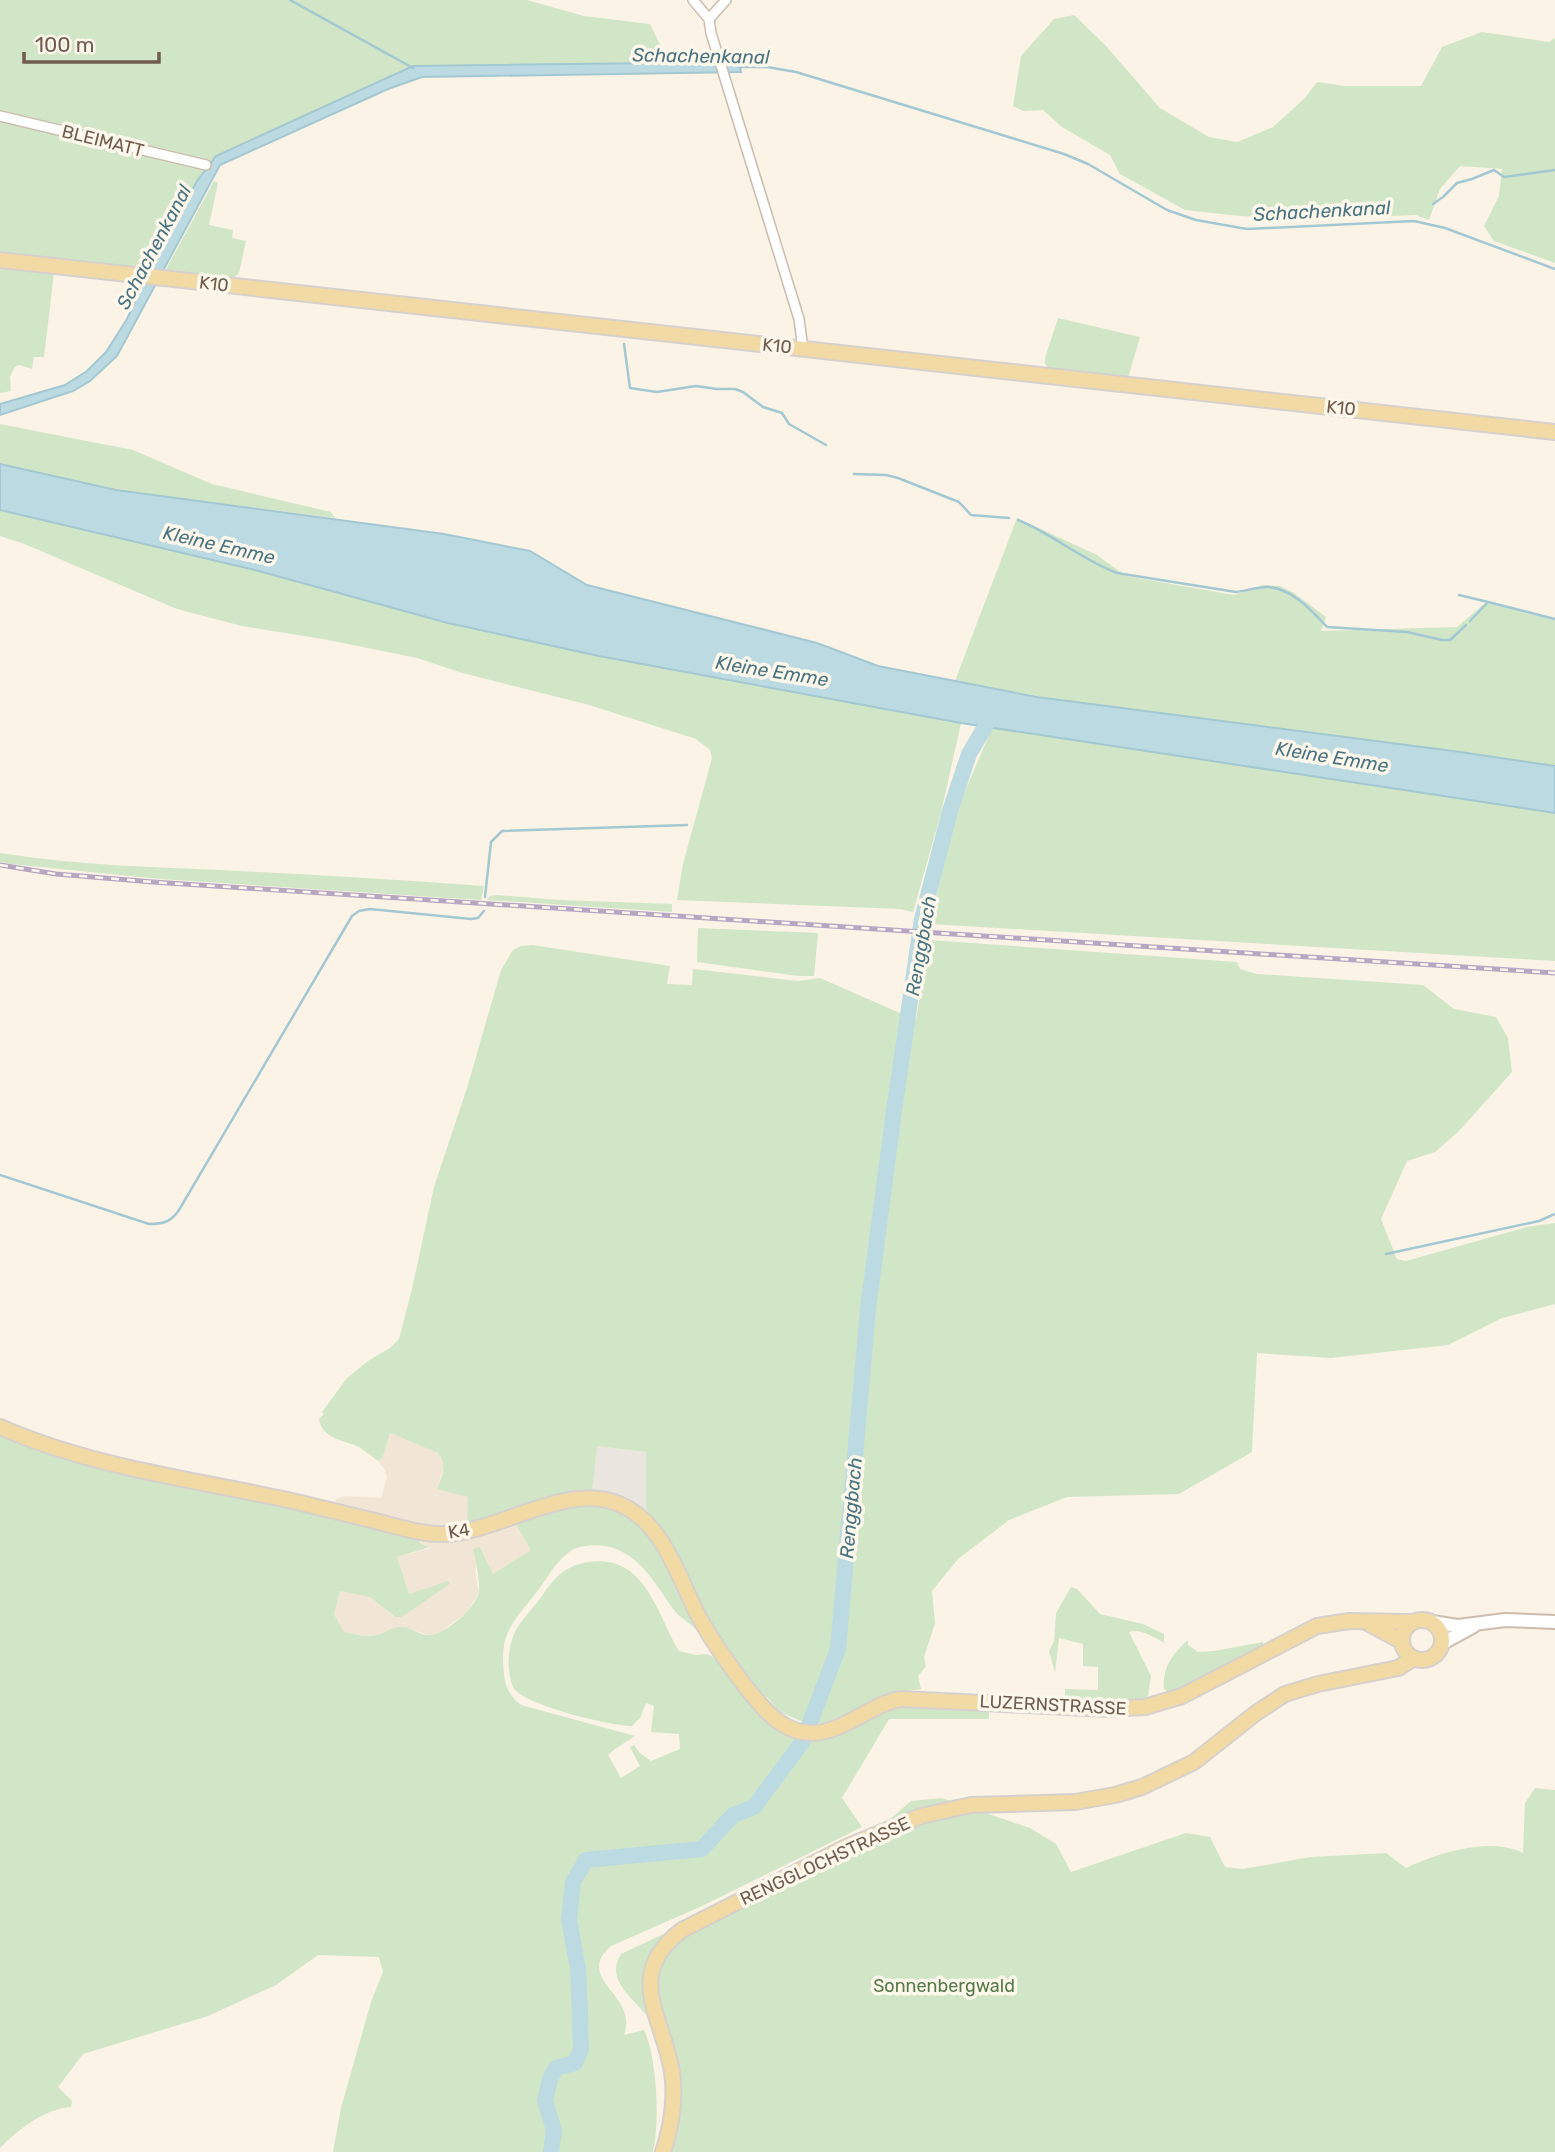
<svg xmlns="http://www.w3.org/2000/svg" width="1555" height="2152" font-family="Rubik,sans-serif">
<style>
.residential{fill:#f1e6d5}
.industrial{fill:#eae5df}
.green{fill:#d1e6c6}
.water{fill:#bcdae2;stroke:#a3c8d2;stroke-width:2}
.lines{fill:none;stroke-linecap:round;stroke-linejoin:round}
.stream{stroke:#a3c8d2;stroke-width:2.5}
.river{stroke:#bcdae2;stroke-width:16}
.minor-casing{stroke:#cbbcad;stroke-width:12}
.secondary-casing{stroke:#cdbcab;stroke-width:16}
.primary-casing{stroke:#d7d1cd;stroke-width:18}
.minor{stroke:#fff;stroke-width:9}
.secondary{stroke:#fff;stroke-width:12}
.primary{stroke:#f2daa4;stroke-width:14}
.rail-casing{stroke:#b7a5c2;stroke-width:5}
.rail{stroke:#fdf7ec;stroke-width:2.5;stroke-dasharray:8;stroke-linecap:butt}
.labels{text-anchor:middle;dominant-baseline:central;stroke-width:7;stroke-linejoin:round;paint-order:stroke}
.street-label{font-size:18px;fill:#715c4d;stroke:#fdf7ec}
.park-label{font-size:18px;fill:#557b49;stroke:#fdf7ec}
.water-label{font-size:19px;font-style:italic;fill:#497582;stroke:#fdf7ec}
</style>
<rect width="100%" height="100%" fill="#faf3e6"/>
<path class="residential" d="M 390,1433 L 438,1453 L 443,1458 L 444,1465 L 437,1489 L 469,1497 L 467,1525 L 454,1528 L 419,1527 L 334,1504 L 336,1499 L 345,1496 L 381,1498 L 387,1477 L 385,1470 L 378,1461 L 383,1457 Z
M 515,1523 L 531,1550 L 493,1575 L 480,1547 L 475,1573 L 479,1593 L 467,1612 L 441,1632 L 429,1635 L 403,1627 L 377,1635 L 365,1636 L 344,1632 L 334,1614 L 340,1590 L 370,1597 L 394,1617 L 402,1617 L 450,1584 L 409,1594 L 397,1557 L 431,1548 L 417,1542 L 416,1538 L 445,1541 Z"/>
<path class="industrial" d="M 596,1446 L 647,1452 L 646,1507 L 650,1518 L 625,1500 L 613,1495 L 592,1493 Z"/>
<path class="green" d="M 0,0 L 527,0 L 584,16 L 650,24 L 669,63 L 413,66 L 216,156 L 209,163 L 0,114 Z
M 1074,15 L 1106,46 L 1160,108 L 1209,137 L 1237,142 L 1273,127 L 1305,98 L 1317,82 L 1345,86 L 1421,86 L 1442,47 L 1482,32 L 1549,42 L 1555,38 L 1555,263 L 1494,241 L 1484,226 L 1499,196 L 1502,169 L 1460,166 L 1440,189 L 1429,220 L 1416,215 L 1318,219 L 1240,216 L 1185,210 L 1120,174 L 1110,155 L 1062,127 L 1043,110 L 1023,111 L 1013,106 L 1021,56 L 1054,19 Z
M 0,118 L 206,167 L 150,269 L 0,252 Z
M 214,181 L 218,183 L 209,225 L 233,230 L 232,238 L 246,241 L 239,273 L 234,278 L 165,271 Z
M 0,267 L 54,273 L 44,357 L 34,357 L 32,369 L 19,365 L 15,367 L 10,376 L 11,391 L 0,393 Z
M 1058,318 L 1140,337 L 1128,378 L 1050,369 L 1045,364 L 1045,358 Z
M 0,424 L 133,450 L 212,484 L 331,512 L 335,518 L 116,490 L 0,464 Z
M 0,510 L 255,570 L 448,623 L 599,656 L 961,723 L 941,813 L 913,912 L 900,909 L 677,900 L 683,864 L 712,758 L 710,750 L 696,739 L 589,705 L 459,672 L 417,658 L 323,639 L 242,626 L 177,609 L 22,543 L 0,536 Z
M 1017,518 L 1097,555 L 1126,576 L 1234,595 L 1263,585 L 1280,586 L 1294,593 L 1326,617 L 1321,631 L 1457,627 L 1484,604 L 1496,603 L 1528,614 L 1555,618 L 1555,766 C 1356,736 1152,720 955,681 Z
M 992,728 L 1555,813 L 1555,961 L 930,924 L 956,812 Z
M 0,853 C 80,866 159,867 239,871 C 321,875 403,880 484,886 L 481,900 L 160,879 L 11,864 L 0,862 Z
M 497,895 L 560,900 L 672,904 L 672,912 L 487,900 L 490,896 Z
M 698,928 L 818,933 L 814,976 L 798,976 L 697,962 Z
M 929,940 L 1237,962 L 1240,969 L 1257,974 L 1423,985 L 1454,1009 L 1496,1017 L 1508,1038 L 1512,1072 L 1458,1132 L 1435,1152 L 1407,1161 L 1381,1219 L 1397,1259 L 1406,1261 L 1527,1227 L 1555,1223 L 1555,1304 L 1502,1318 L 1448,1345 L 1331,1358 L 1257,1353 L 1252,1452 L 1179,1494 L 1067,1497 L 1009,1520 L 958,1559 L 932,1591 L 935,1623 L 924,1657 L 926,1666 L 918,1676 L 921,1689 L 894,1693 L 825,1723 L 808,1724 L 780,1712 L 767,1697 L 761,1695 L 722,1646 L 650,1518 L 646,1507 L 646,1452 L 597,1446 L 592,1493 L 467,1525 L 468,1497 L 437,1489 C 442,1476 448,1464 438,1453 L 390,1433 L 383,1457 L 378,1461 C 372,1456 365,1451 359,1447 C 344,1440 322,1439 319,1419 L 324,1414 L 322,1412 L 347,1378 L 368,1361 L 390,1348 L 399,1339 L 412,1289 L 434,1187 L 467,1088 L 501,970 L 513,950 L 521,946 L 532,945 L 670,966 L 667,984 L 692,985 L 693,969 L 798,981 L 820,978 L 916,1020 Z
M 0,1431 L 416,1538 L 421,1544 L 430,1547 L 397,1557 L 409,1594 L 448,1581 L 450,1584 L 402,1617 L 395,1617 L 370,1597 L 340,1591 L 334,1614 L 344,1632 C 355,1634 366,1638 377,1635 C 385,1633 393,1626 402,1627 C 411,1627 419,1635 428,1635 C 444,1636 476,1608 479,1592 C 480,1581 476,1561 473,1549 L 480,1547 L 493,1574 L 531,1550 L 515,1523 C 539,1515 567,1503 593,1504 C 602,1505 617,1508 625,1512 C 658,1529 688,1604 706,1638 L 703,1640 C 696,1624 683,1622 674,1610 C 657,1587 644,1560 616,1549 C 604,1544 586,1544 574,1549 C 559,1557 549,1575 539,1589 C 515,1621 499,1630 504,1673 C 505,1687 510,1696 521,1705 L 635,1736 L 615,1749 L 608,1755 L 621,1778 L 640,1766 L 630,1747 L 634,1745 L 640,1753 L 651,1761 L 680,1749 L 679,1734 L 651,1732 L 654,1706 L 646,1703 L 640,1718 L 632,1726 C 611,1726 522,1705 513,1687 C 506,1671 508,1644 516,1630 C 522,1619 532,1610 539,1600 C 546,1590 553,1579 563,1572 C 577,1561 603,1558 619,1565 C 651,1578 662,1624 679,1651 L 696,1655 L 707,1654 L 721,1661 L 756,1709 L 771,1725 L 795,1736 L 893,1706 L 913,1704 L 989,1710 L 989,1719 L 889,1719 L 842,1798 L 862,1827 L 702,1906 L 611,1946 C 573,1979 639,1995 624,2035 L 644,2030 C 657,2057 660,2122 653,2152 L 333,2152 L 341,2108 L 371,2002 L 383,1972 L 379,1957 L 318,1955 L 276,1985 L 208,2016 L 83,2054 L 58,2087 L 72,2101 L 71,2107 C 44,2109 19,2129 0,2148 Z
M 1071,1587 L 1077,1589 L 1100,1614 L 1143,1624 L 1164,1634 L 1164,1643 C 1155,1637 1139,1628 1129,1632 L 1151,1676 L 1148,1696 L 1141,1702 L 1070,1700 L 1065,1698 L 1065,1689 L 1098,1690 L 1098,1667 L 1083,1666 L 1083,1644 L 1059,1638 L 1055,1673 L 1049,1651 L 1054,1642 L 1056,1613 Z
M 1188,1640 L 1188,1645 L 1198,1652 L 1214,1651 L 1263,1642 L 1263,1645 L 1171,1694 L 1164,1689 C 1162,1668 1173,1653 1188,1640 Z
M 1535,1788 L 1555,1790 L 1555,2152 L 662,2152 C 663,2143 666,2134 666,2125 C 667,2101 663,2041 651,2022 C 638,2000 603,1982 621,1954 L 869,1837 L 911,1801 L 942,1798 L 1030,1828 L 1056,1844 L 1071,1872 L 1186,1833 L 1210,1837 L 1225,1867 L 1243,1869 L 1311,1857 L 1386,1853 L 1406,1868 C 1437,1853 1491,1836 1523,1853 L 1525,1803 Z"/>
<path class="water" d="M 739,62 L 741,72 L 422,77 L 388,89 L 220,165 L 117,356 L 90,381 L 73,391 L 0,415 L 0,404 L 65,385 L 87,371 L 106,352 L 127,319 L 150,269 L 197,181 L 216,156 L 413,66 Z
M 0,464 L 116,490 L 444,534 L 530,551 L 587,585 L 817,643 L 878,666 L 1037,697 L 1453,751 L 1555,766 L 1555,813 L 961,723 L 599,656 L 448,623 L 255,570 L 0,510 Z"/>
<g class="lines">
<path class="stream" d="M 290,0 L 413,68
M 739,67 L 767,67 L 796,72 L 1064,154 L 1088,164 L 1167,210 L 1196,220 L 1247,229 L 1414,221 L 1445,228 L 1555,269
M 1433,204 L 1443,197 L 1457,183 L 1472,179 L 1494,170 L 1504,177 L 1555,170
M 624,344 L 630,388 L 657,392 L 696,386 L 717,389 L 735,389 L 743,392 L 763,407 L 782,413 L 789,424 L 826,445
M 854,474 L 886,475 L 898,478 L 959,502 L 971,515 L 1009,518
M 1018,520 C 1053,534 1082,560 1117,573 L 1236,592 C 1246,591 1260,586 1269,587 C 1294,590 1311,610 1327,627 L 1407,632 L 1442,640 L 1450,640 L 1466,625
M 1459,595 L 1488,602
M 1470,621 L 1488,602 L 1555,619
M 485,897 L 491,842 L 502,831 L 687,825
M 0,1175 L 149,1224 C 163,1224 171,1222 179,1210 L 352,916 L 359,911 L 370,909 L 471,919 L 478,918 L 484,911
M 1386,1254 L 1539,1221 L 1555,1214"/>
<path class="river" d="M 551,2152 L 554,2130 L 545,2101 L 550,2079 L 556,2068 L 575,2063 L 581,2049 L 580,2014 L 578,1969 L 569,1919 L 573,1882 L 586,1860 L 702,1849 L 733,1815 L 754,1807 L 803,1741 L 838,1649 L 868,1309 L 894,1111 L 922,919 L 950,811 L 969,754 L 996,708"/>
<g class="minor-casing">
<path id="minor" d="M 693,0 L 709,19 L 711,33 L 799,319 L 803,349
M 709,19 L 726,0
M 0,116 L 206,165"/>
</g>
<g class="secondary-casing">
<path id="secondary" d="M 1432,1622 L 1458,1626 L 1505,1620 L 1555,1622
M 1441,1644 L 1474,1626"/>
</g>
<g class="primary-casing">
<path id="primary" d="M 0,260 L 1555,432
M 0,1427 C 96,1469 199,1480 301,1503 C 328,1510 356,1516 383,1523 C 402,1528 421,1534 440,1534 C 496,1535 564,1481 619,1504 C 662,1521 677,1574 697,1613 C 711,1640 754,1704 779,1722 C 789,1729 801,1733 813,1733 C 845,1732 870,1704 901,1699 L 1108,1709 L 1145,1707 L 1182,1696 L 1317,1626 L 1349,1621 L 1412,1622
M1402 1640a20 20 0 1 1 40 0a20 20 0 1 1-40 0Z
M 1368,1623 L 1401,1641
M 663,2152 C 672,2125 676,2100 672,2072 C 663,2016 623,1975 682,1930 L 846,1847 L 921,1816 L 971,1805 L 1075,1802 L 1115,1795 L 1142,1787 L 1194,1762 L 1256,1713 L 1285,1694 L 1318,1684 L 1398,1668 L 1414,1658"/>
</g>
<use href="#minor" class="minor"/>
<use href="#secondary" class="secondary"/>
<use href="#primary" class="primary"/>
<g class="rail-casing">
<path id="rail" d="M 0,865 L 56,874 L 153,882 L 1555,973"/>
</g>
<use href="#rail" class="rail"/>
</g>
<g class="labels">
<g class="street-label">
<text transform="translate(103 141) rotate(14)">BLEIMATT</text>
<text transform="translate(214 284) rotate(7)">K10</text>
<text transform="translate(777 346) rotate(6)">K10</text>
<text transform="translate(1341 408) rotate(6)">K10</text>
<text transform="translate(459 1531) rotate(-10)">K4</text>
<text transform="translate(1053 1705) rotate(3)">LUZERNSTRASSE</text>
<text transform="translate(825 1861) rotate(-25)">RENGGLOCHSTRASSE</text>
</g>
<g class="park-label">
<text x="944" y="1986">Sonnenbergwald</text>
</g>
<g class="water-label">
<text transform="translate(701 56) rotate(1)">Schachenkanal</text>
<text transform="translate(1322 211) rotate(-3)">Schachenkanal</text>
<text transform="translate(154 247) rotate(-62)">Schachenkanal</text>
<text transform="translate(219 545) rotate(13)">Kleine Emme</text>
<text transform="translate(772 671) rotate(9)">Kleine Emme</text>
<text transform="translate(1332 757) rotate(9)">Kleine Emme</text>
<text transform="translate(921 946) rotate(-80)">Renggbach</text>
<text transform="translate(851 1508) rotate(-85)">Renggbach</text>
</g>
</g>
<path d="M24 52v10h135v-10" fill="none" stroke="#715c4d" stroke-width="3.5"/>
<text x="35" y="52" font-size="21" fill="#715c4d" stroke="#fdf7ec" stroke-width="5" paint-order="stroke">100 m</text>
</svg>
